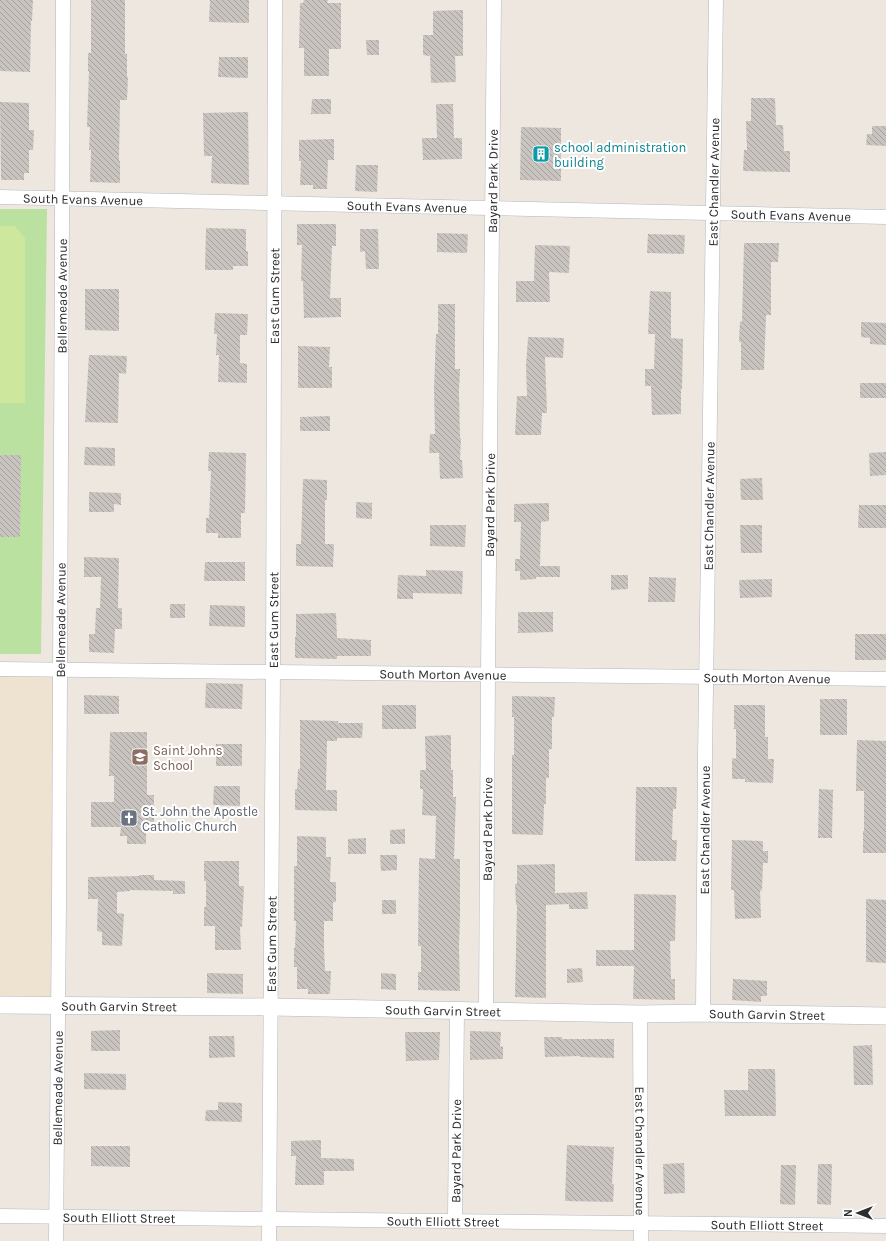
<svg xmlns="http://www.w3.org/2000/svg" width="886" height="1241" font-family="Karla,sans-serif">
<style>
.education{fill:#eee2d1}
.grass{fill:#bae19f}
.pitch{fill:#cde89c}
.building{fill:url(#building-back-hatch)}
.lines{fill:none;stroke-linecap:round;stroke-linejoin:round}
.minor-casing{stroke:#b3b7bf;stroke-width:15}
.tertiary-casing{stroke:#b3b7bf;stroke-width:18}
.minor{stroke:#fff;stroke-width:14}
.tertiary{stroke:#fff;stroke-width:17}
.labels{text-anchor:middle;dominant-baseline:central;stroke-width:4;stroke-linejoin:round;paint-order:stroke}
.culture-label{font-size:13px;fill:#0d838f;stroke:#fff;text-anchor:start}
.street-label{font-size:13px;fill:#2d2d2d;stroke:#fff}
.education-label{font-size:13px;fill:#785e54;stroke:#fff;text-anchor:start}
.worship-label{font-size:13px;fill:#5b616d;stroke:#fff;text-anchor:start}
</style>
<defs>
<pattern id="building-back-hatch" width="6" height="6" patternUnits="userSpaceOnUse"><rect width="6" height="6" fill="#c9c4bf"/><path d="M-1 5l2 2M0 0l6 6M5-1l2 2" fill="none" stroke="#a4a09c"/></pattern>
</defs>
<rect width="100%" height="100%" fill="#eee7e0"/>
<path class="education" d="M 0,671 L 55,672 L 53,1001 L 0,1001 Z"/>
<path class="grass" d="M 0,209 L 47,209 L 41,654 L 0,654 Z"/>
<path class="pitch" d="M 0,226 L 15,226 L 25,238 L 25,403 L 0,403 Z"/>
<path class="building" d="M 0,0 L 33,0 L 32,21 L 31,21 L 30,72 L 0,71 Z
M 91,0 L 125,0 L 125,54 L 127,54 L 127,77 L 128,77 L 127,100 L 120,100 L 119,161 L 120,161 L 120,183 L 90,182 L 91,150 L 89,150 L 90,127 L 87,127 L 89,71 L 88,71 L 88,53 L 91,53 Z
M 210,0 L 249,0 L 249,23 L 209,22 Z
M 304,0 L 328,0 L 327,3 L 341,3 L 341,49 L 329,49 L 329,76 L 304,76 L 304,48 L 299,48 L 300,3 L 303,3 Z
M 463,10 L 463,56 L 455,56 L 456,82 L 431,83 L 430,56 L 423,55 L 423,35 L 433,35 L 433,11 Z
M 366,40 L 379,40 L 379,55 L 367,55 Z
M 219,57 L 248,57 L 248,78 L 218,77 Z
M 751,98 L 775,98 L 776,125 L 783,125 L 784,151 L 790,151 L 790,172 L 743,171 L 744,150 L 747,150 L 746,121 L 751,121 Z
M 312,99 L 331,99 L 331,114 L 311,114 Z
M 0,102 L 29,103 L 29,130 L 34,130 L 33,150 L 29,150 L 29,173 L 24,173 L 24,180 L 1,180 Z
M 436,104 L 453,104 L 454,138 L 462,138 L 462,159 L 423,160 L 422,138 L 437,138 Z
M 248,112 L 249,185 L 211,183 L 212,156 L 204,156 L 203,113 Z
M 872,126 L 886,126 L 886,146 L 866,145 L 867,134 L 872,134 Z
M 521,127 L 561,128 L 561,181 L 520,180 Z
M 334,139 L 334,160 L 328,160 L 327,189 L 313,189 L 313,185 L 300,185 L 301,161 L 299,161 L 299,140 Z
M 356,165 L 378,165 L 377,192 L 355,191 Z
M 297,224 L 336,224 L 336,246 L 332,246 L 330,298 L 341,298 L 341,317 L 304,318 L 303,281 L 301,281 L 302,245 L 297,245 Z
M 206,228 L 246,229 L 246,251 L 248,251 L 248,266 L 233,266 L 233,270 L 205,270 Z
M 360,229 L 378,229 L 379,269 L 366,269 L 365,251 L 360,252 Z
M 437,233 L 468,234 L 467,253 L 437,252 Z
M 648,234 L 685,235 L 684,254 L 647,253 Z
M 744,243 L 779,243 L 778,262 L 771,262 L 771,315 L 766,315 L 764,370 L 741,370 L 741,342 L 739,342 L 740,321 L 742,322 Z
M 535,245 L 570,246 L 569,273 L 549,272 L 550,302 L 516,302 L 516,281 L 534,281 Z
M 85,289 L 119,289 L 119,331 L 85,330 Z
M 650,291 L 671,292 L 671,338 L 683,339 L 682,389 L 681,389 L 681,414 L 652,415 L 651,386 L 645,386 L 645,369 L 654,369 L 655,334 L 648,334 Z
M 438,304 L 455,304 L 455,369 L 460,369 L 459,391 L 460,438 L 461,438 L 460,460 L 462,460 L 463,478 L 440,479 L 439,453 L 429,453 L 430,434 L 435,434 L 434,390 L 436,334 L 438,334 Z
M 215,313 L 248,314 L 247,335 L 240,335 L 240,363 L 247,364 L 247,383 L 218,382 L 219,355 L 216,355 L 217,334 L 214,334 Z
M 861,322 L 886,323 L 886,345 L 870,344 L 870,338 L 861,337 Z
M 528,337 L 564,338 L 563,358 L 545,357 L 547,413 L 542,413 L 541,435 L 515,435 L 517,396 L 527,396 L 526,366 Z
M 298,346 L 330,347 L 329,367 L 332,367 L 332,388 L 298,388 Z
M 89,355 L 127,356 L 126,374 L 119,373 L 118,423 L 85,422 Z
M 860,383 L 886,383 L 886,398 L 860,398 Z
M 330,416 L 330,431 L 300,431 L 300,417 Z
M 85,447 L 115,448 L 115,466 L 84,465 Z
M 209,452 L 246,453 L 245,513 L 241,513 L 241,538 L 218,538 L 218,533 L 206,533 L 206,518 L 209,518 L 211,471 L 208,471 Z
M 886,452 L 886,475 L 870,476 L 869,453 Z
M 0,455 L 21,455 L 20,537 L 0,537 Z
M 762,478 L 763,500 L 741,500 L 740,479 Z
M 303,479 L 327,480 L 327,500 L 325,500 L 325,544 L 334,544 L 333,567 L 296,566 L 296,544 L 301,544 Z
M 89,492 L 121,493 L 121,505 L 114,504 L 114,512 L 89,512 Z
M 356,502 L 372,503 L 372,519 L 356,518 Z
M 549,503 L 549,521 L 541,522 L 540,566 L 560,566 L 560,577 L 536,577 L 536,579 L 520,580 L 520,571 L 515,571 L 515,559 L 520,559 L 521,522 L 514,522 L 514,504 Z
M 859,505 L 886,505 L 886,528 L 858,528 Z
M 430,525 L 466,525 L 465,547 L 430,546 Z
M 740,525 L 762,525 L 762,553 L 741,553 Z
M 84,557 L 119,558 L 118,608 L 122,608 L 122,629 L 115,629 L 114,653 L 89,652 L 89,634 L 95,634 L 96,608 L 100,608 L 101,577 L 84,577 Z
M 205,562 L 245,562 L 245,581 L 204,581 Z
M 426,570 L 463,571 L 462,594 L 413,593 L 413,599 L 397,599 L 398,575 L 426,576 Z
M 611,575 L 628,575 L 628,589 L 611,590 Z
M 649,577 L 676,578 L 675,602 L 648,602 Z
M 772,579 L 772,597 L 740,598 L 739,580 Z
M 170,604 L 185,604 L 185,618 L 170,618 Z
M 210,605 L 245,606 L 245,627 L 209,626 Z
M 518,612 L 553,612 L 553,632 L 518,633 Z
M 336,613 L 337,638 L 371,640 L 371,656 L 337,656 L 337,659 L 295,658 L 295,637 L 296,637 L 296,614 Z
M 855,634 L 886,634 L 886,660 L 855,660 Z
M 206,683 L 243,684 L 242,709 L 205,708 Z
M 84,695 L 119,696 L 119,714 L 84,714 Z
M 512,696 L 555,697 L 554,717 L 552,717 L 552,749 L 549,749 L 549,778 L 546,778 L 546,804 L 544,804 L 543,835 L 512,834 L 512,755 L 514,755 L 514,717 L 512,717 Z
M 820,699 L 847,699 L 847,735 L 820,735 Z
M 382,705 L 416,705 L 416,729 L 382,729 Z
M 734,705 L 765,705 L 765,737 L 768,737 L 768,759 L 774,759 L 773,783 L 745,782 L 745,779 L 732,779 L 732,758 L 736,759 L 736,729 L 734,729 Z
M 300,720 L 338,721 L 338,723 L 363,723 L 362,738 L 337,738 L 337,741 L 327,741 L 326,790 L 337,790 L 337,811 L 295,810 L 295,789 L 297,789 L 298,769 L 300,769 Z
M 110,732 L 147,732 L 147,795 L 154,795 L 154,822 L 146,822 L 146,844 L 127,844 L 127,836 L 120,836 L 121,827 L 91,827 L 91,802 L 114,802 L 114,776 L 109,776 Z
M 451,735 L 451,770 L 453,770 L 453,797 L 456,797 L 454,859 L 460,859 L 460,916 L 459,947 L 460,991 L 418,990 L 418,972 L 421,972 L 421,946 L 418,946 L 419,858 L 435,859 L 436,816 L 422,815 L 423,789 L 420,789 L 420,770 L 426,770 L 425,736 Z
M 857,740 L 886,741 L 886,853 L 863,853 L 863,831 L 864,831 L 864,791 L 856,791 Z
M 216,744 L 242,744 L 242,766 L 216,766 Z
M 214,786 L 240,786 L 240,806 L 213,805 Z
M 636,787 L 677,787 L 676,809 L 673,809 L 672,840 L 677,840 L 676,861 L 635,861 Z
M 819,789 L 833,790 L 832,838 L 818,838 Z
M 405,829 L 405,844 L 390,844 L 390,830 Z
M 297,836 L 326,837 L 326,857 L 331,857 L 330,882 L 336,882 L 336,902 L 333,902 L 333,921 L 324,921 L 324,948 L 325,971 L 331,971 L 330,994 L 308,994 L 308,989 L 297,989 L 297,967 L 294,967 L 294,948 L 295,948 L 296,921 L 294,921 L 294,866 L 297,866 Z
M 366,838 L 366,854 L 348,854 L 348,839 Z
M 732,840 L 763,841 L 763,851 L 768,851 L 768,863 L 763,863 L 762,891 L 760,890 L 761,918 L 735,919 L 734,890 L 731,890 Z
M 380,855 L 397,855 L 397,870 L 381,871 Z
M 204,861 L 239,861 L 239,886 L 244,886 L 242,927 L 240,927 L 241,950 L 215,950 L 215,926 L 204,926 L 204,907 L 206,907 L 206,881 L 204,881 Z
M 555,864 L 555,893 L 587,892 L 588,909 L 569,909 L 569,904 L 546,905 L 546,998 L 515,997 L 517,905 L 516,905 L 515,884 L 517,884 L 517,865 Z
M 139,875 L 154,875 L 154,880 L 185,881 L 185,894 L 173,894 L 173,891 L 130,890 L 130,891 L 117,892 L 117,913 L 124,914 L 122,946 L 102,945 L 102,932 L 97,931 L 98,899 L 88,899 L 88,877 L 139,876 Z
M 634,894 L 676,895 L 675,941 L 670,941 L 671,979 L 675,979 L 675,1000 L 633,999 L 634,966 L 596,966 L 596,950 L 634,950 Z
M 866,899 L 886,900 L 886,963 L 866,962 Z
M 382,900 L 396,900 L 396,914 L 382,914 Z
M 582,968 L 583,982 L 567,983 L 567,969 Z
M 207,973 L 243,974 L 243,994 L 207,993 Z
M 381,973 L 396,974 L 396,990 L 381,989 Z
M 733,979 L 767,981 L 767,996 L 761,996 L 761,1002 L 732,1000 Z
M 120,1030 L 120,1051 L 91,1051 L 91,1031 Z
M 470,1031 L 501,1032 L 500,1047 L 503,1046 L 503,1059 L 470,1060 Z
M 405,1032 L 440,1032 L 439,1060 L 406,1061 Z
M 209,1036 L 234,1036 L 235,1057 L 209,1058 Z
M 544,1037 L 562,1037 L 562,1039 L 614,1039 L 614,1058 L 580,1057 L 580,1056 L 545,1057 Z
M 872,1045 L 873,1085 L 854,1085 L 853,1046 Z
M 748,1069 L 775,1069 L 776,1116 L 725,1116 L 724,1090 L 748,1090 Z
M 84,1073 L 126,1074 L 126,1090 L 84,1089 Z
M 218,1102 L 242,1103 L 242,1122 L 205,1121 L 206,1110 L 218,1110 Z
M 321,1140 L 321,1158 L 354,1159 L 354,1171 L 324,1171 L 324,1185 L 295,1185 L 296,1156 L 291,1156 L 291,1141 Z
M 567,1145 L 614,1147 L 612,1184 L 614,1184 L 613,1202 L 565,1201 Z
M 91,1146 L 130,1146 L 130,1167 L 91,1166 Z
M 684,1163 L 685,1193 L 664,1194 L 663,1164 Z
M 818,1164 L 832,1164 L 831,1205 L 817,1204 Z
M 781,1165 L 796,1165 L 795,1205 L 780,1204 Z"/>
<g class="lines">
<g class="minor-casing">
<g id="minor">
<path id="s1" d="M 0,197 L 886,217"/>
<path id="s2" d="M 0,669 L 886,679"/>
<path id="s3" d="M 486,1010 L 488,674 L 494,0"/>
<path id="s4" d="M 703,1013 L 705,757 L 716,0"/>
<path id="s5" d="M 640,1014 L 641,1241"/>
<path id="s6" d="M 0,1216 L 886,1226"/>
<path id="s7" d="M 455,1221 L 457,1010"/>
<path id="s8" d="M 56,1241 L 59,904 L 63,0"/>
<path id="s9" d="M 269,1241 L 273,671 L 275,0"/>
</g>
</g>
<g class="tertiary-casing">
<g id="tertiary">
<path id="s10" d="M 0,1005 L 271,1007 L 640,1014 L 703,1013 L 886,1016"/>
</g>
</g>
<use href="#minor" class="minor"/>
<use href="#tertiary" class="tertiary"/>
</g>
<defs>
<g id="building-square" transform="scale(0.9)"><rect x="-9" y="-9" width="18" height="18" rx="4" fill="#0f9aa8" stroke="#fff"/><path d="M-4-6H4V6H1V3H-1V6H-4ZM-2.5-4.3h1.7v1.8h-1.7ZM.8-4.3h1.7v1.8H.8ZM-2.5-1h1.7V.8h-1.7ZM.8-1h1.7V.8H.8Z" fill="#fff"/></g>
<g id="school-square" transform="scale(0.9)"><rect x="-9" y="-9" width="18" height="18" rx="4" fill="#8d6e63" stroke="#fff"/><path d="M0-5L7-2L0 1L-7-2ZM-4 1L0 2.5L4 1V4Q0 6-4 4Z" fill="#fff"/></g>
<g id="church-square" transform="scale(0.9)"><rect x="-9" y="-9" width="18" height="18" rx="4" fill="#6b7280" stroke="#fff"/><path d="M-1.2-6h2.4v3.5h3.3v2.4h-3.3V6h-2.4V-.1h-3.3v-2.4h3.3Z" fill="#fff"/></g>
</defs>
<g fill-rule="evenodd">
<use href="#building-square" x="541" y="154"/>
<use href="#school-square" x="140" y="757"/>
<use href="#church-square" x="129" y="818"/>
</g>
<g class="labels">
<g class="culture-label">
<text x="554" y="147">school administration<tspan x="554" dy="15">building</tspan></text>
</g>
<g class="street-label">
<text stroke="none"><textPath href="#s3" startOffset="829">Bayard Park Drive</textPath></text>
<text stroke="none"><textPath href="#s4" startOffset="831">East Chandler Avenue</textPath></text>
<text stroke="none"><textPath href="#s1" startOffset="83">South Evans Avenue</textPath></text>
<text stroke="none"><textPath href="#s1" startOffset="407">South Evans Avenue</textPath></text>
<text stroke="none"><textPath href="#s1" startOffset="791">South Evans Avenue</textPath></text>
<text stroke="none"><textPath href="#s8" startOffset="945">Bellemeade Avenue</textPath></text>
<text stroke="none"><textPath href="#s9" startOffset="945">East Gum Street</textPath></text>
<text stroke="none"><textPath href="#s3" startOffset="505">Bayard Park Drive</textPath></text>
<text stroke="none"><textPath href="#s4" startOffset="507">East Chandler Avenue</textPath></text>
<text stroke="none"><textPath href="#s8" startOffset="621">Bellemeade Avenue</textPath></text>
<text stroke="none"><textPath href="#s9" startOffset="621">East Gum Street</textPath></text>
<text stroke="none"><textPath href="#s2" startOffset="443">South Morton Avenue</textPath></text>
<text stroke="none"><textPath href="#s2" startOffset="767">South Morton Avenue</textPath></text>
<text stroke="none"><textPath href="#s3" startOffset="181">Bayard Park Drive</textPath></text>
<text stroke="none"><textPath href="#s4" startOffset="183">East Chandler Avenue</textPath></text>
<text stroke="none"><textPath href="#s9" startOffset="297">East Gum Street</textPath></text>
<text stroke="none"><textPath href="#s10" startOffset="119">South Garvin Street</textPath></text>
<text stroke="none"><textPath href="#s10" startOffset="443">South Garvin Street</textPath></text>
<text stroke="none"><textPath href="#s10" startOffset="767">South Garvin Street</textPath></text>
<text stroke="none"><textPath href="#s8" startOffset="153">Bellemeade Avenue</textPath></text>
<text stroke="none"><textPath href="#s7" startOffset="70">Bayard Park Drive</textPath></text>
<text stroke="none"><textPath href="#s5" startOffset="137">East Chandler Avenue</textPath></text>
<text stroke="none"><textPath href="#s6" startOffset="119">South Elliott Street</textPath></text>
<text stroke="none"><textPath href="#s6" startOffset="443">South Elliott Street</textPath></text>
<text stroke="none"><textPath href="#s6" startOffset="767">South Elliott Street</textPath></text>
</g>
<g class="education-label">
<text x="153" y="750">Saint Johns<tspan x="153" dy="15">School</tspan></text>
</g>
<g class="worship-label">
<text x="142" y="811">St. John the Apostle<tspan x="142" dy="15">Catholic Church</tspan></text>
</g>
</g>
<g transform="translate(858 1213) rotate(270)" stroke="#ffffff" stroke-width="3" paint-order="stroke">
<path d="M0-3L7 15L0 10L-7 15Z" fill="#2d2d2d"/>
<text y="-6" font-size="11" font-weight="bold" text-anchor="middle" fill="#2d2d2d">N</text>
</g>
</svg>
